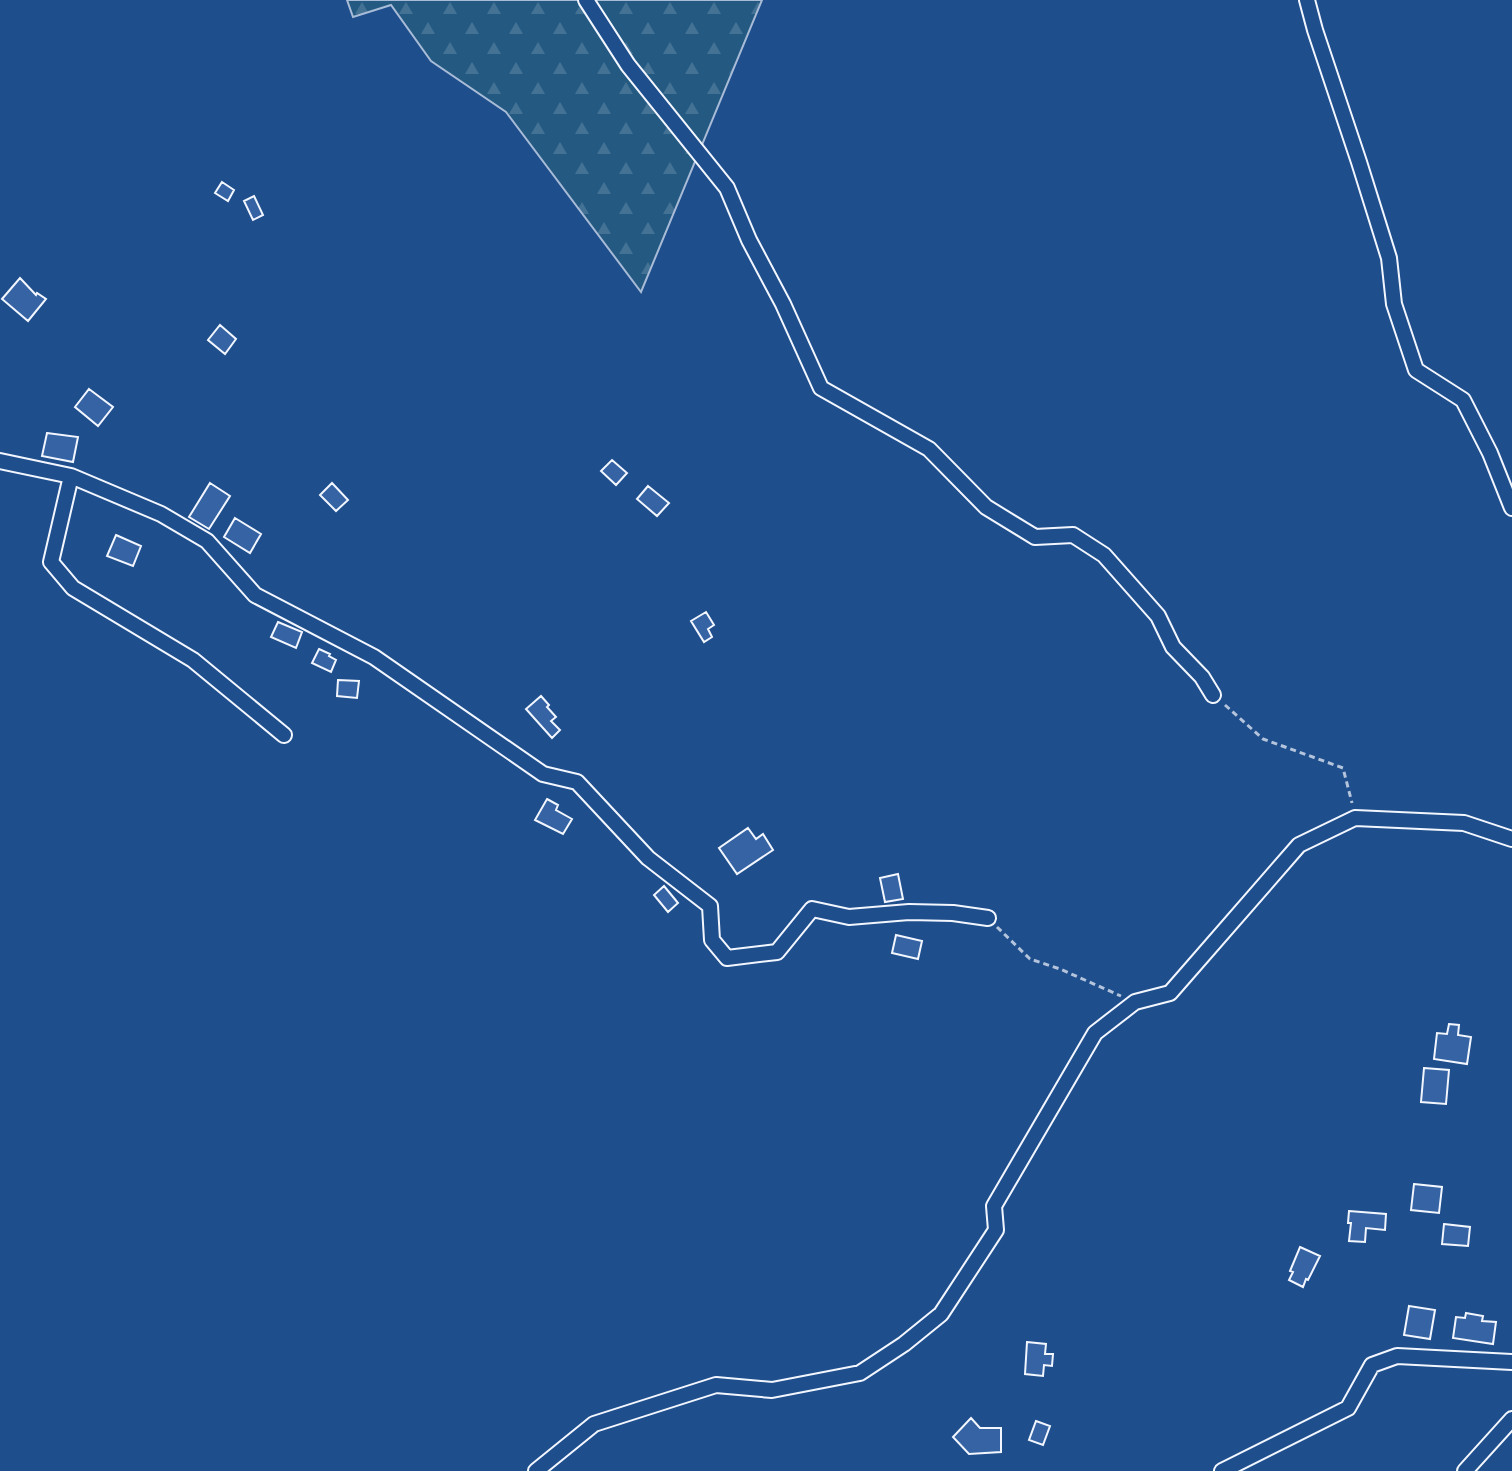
<svg xmlns="http://www.w3.org/2000/svg" width="1512" height="1471" font-family="Jost,sans-serif">
<style>
.forest{fill:url(#forest-firs);stroke:#a8bbd7;stroke-width:2}
.building{fill:#3563a3;stroke:#f2f6ff;stroke-width:2}
.lines{fill:none;stroke-linecap:round;stroke-linejoin:round}
.street-casing{stroke:#f2f6ff;stroke-width:18}
.path{stroke:#b3c4dc;stroke-width:3;stroke-dasharray:6 4;stroke-linecap:butt}
.street{stroke:#1f4e8c;stroke-width:14}
</style>
<defs>
<pattern id="forest-firs" width="22" height="20" patternUnits="userSpaceOnUse" patternTransform="scale(2)"><rect width="22" height="20" fill="#245a82"/><path d="M5 1l3.5 6h-7zM16 11l3.5 6h-7z" fill="#447295"/></pattern>
</defs>
<rect width="100%" height="100%" fill="#1f4e8c"/>
<path class="forest" d="M 347,0 L 762,0 L 641,292 L 506,112 L 431,61 L 391,5 L 353,17 Z"/>
<path class="building" d="M 222,182 L 234,190 L 228,201 L 215,193 Z
M 254,196 L 263,215 L 253,220 L 244,201 Z
M 20,278 L 36,295 L 37,293 L 46,299 L 28,321 L 2,299 Z
M 220,325 L 236,339 L 225,354 L 208,340 Z
M 89,389 L 113,407 L 98,426 L 75,407 Z
M 47,433 L 78,437 L 73,462 L 42,456 Z
M 612,460 L 627,473 L 616,485 L 601,471 Z
M 210,483 L 230,496 L 209,529 L 189,517 Z
M 332,483 L 348,500 L 336,511 L 320,495 Z
M 648,486 L 669,503 L 657,516 L 637,499 Z
M 235,518 L 261,534 L 250,553 L 224,537 Z
M 116,535 L 141,546 L 133,566 L 107,556 Z
M 706,612 L 714,625 L 708,629 L 712,637 L 704,642 L 691,621 Z
M 278,622 L 302,632 L 296,648 L 271,637 Z
M 319,649 L 330,654 L 329,656 L 336,660 L 331,672 L 312,663 Z
M 338,680 L 359,681 L 357,698 L 337,696 Z
M 541,696 L 549,705 L 547,707 L 556,717 L 551,721 L 560,730 L 552,738 L 526,709 Z
M 547,799 L 558,805 L 556,810 L 572,819 L 563,834 L 535,820 Z
M 748,828 L 756,839 L 763,834 L 773,850 L 737,874 L 719,848 Z
M 898,874 L 903,899 L 885,902 L 880,878 Z
M 664,886 L 678,903 L 668,912 L 654,895 Z
M 896,935 L 922,941 L 918,959 L 892,953 Z
M 1449,1024 L 1459,1025 L 1458,1035 L 1471,1037 L 1467,1064 L 1434,1059 L 1437,1033 L 1447,1034 Z
M 1424,1068 L 1449,1070 L 1446,1104 L 1421,1102 Z
M 1414,1184 L 1442,1187 L 1439,1213 L 1411,1210 Z
M 1349,1211 L 1386,1214 L 1385,1230 L 1366,1228 L 1365,1242 L 1349,1241 L 1351,1223 L 1348,1223 Z
M 1444,1224 L 1470,1227 L 1468,1246 L 1442,1244 Z
M 1300,1247 L 1320,1256 L 1308,1280 L 1306,1279 L 1303,1287 L 1289,1280 L 1293,1272 L 1290,1271 Z
M 1409,1306 L 1435,1310 L 1430,1339 L 1404,1335 Z
M 1466,1313 L 1483,1316 L 1482,1321 L 1496,1322 L 1493,1344 L 1453,1338 L 1456,1317 L 1465,1318 Z
M 1027,1342 L 1046,1344 L 1045,1354 L 1053,1354 L 1052,1366 L 1044,1365 L 1043,1376 L 1025,1374 Z
M 971,1418 L 980,1428 L 1001,1428 L 1001,1452 L 969,1454 L 953,1437 Z
M 1036,1421 L 1050,1426 L 1043,1445 L 1029,1440 Z"/>
<g class="lines">
<g class="street-casing">
<path id="street" d="M 586,0 L 628,65 L 727,188 L 749,240 L 783,304 L 821,388 L 929,449 L 986,507 L 1035,537 L 1073,535 L 1104,555 L 1158,616 L 1173,647 L 1202,677 L 1213,695
M 1307,0 L 1315,30 L 1359,162 L 1389,258 L 1394,304 L 1416,370 L 1463,400 L 1490,453 L 1512,508
M 0,461 L 71,476 L 161,514 L 207,541 L 255,595 L 374,657 L 543,774 L 577,782 L 648,858 L 710,906 L 712,940 L 727,958 L 777,952 L 812,909 L 849,917 L 909,912 L 953,913 L 988,918
M 71,476 L 51,562 L 73,588 L 193,660 L 284,735
M 536,1471 L 594,1424 L 716,1385 L 772,1390 L 860,1373 L 904,1344 L 941,1314 L 996,1230 L 994,1206 L 1095,1033 L 1135,1002 L 1170,993 L 1299,845 L 1355,818 L 1464,823 L 1512,839
M 1222,1471 L 1348,1408 L 1372,1365 L 1397,1356 L 1512,1362
M 1465,1471 L 1512,1419"/>
</g>
<path class="path" d="M 1225,705 L 1263,739 L 1343,768 L 1352,803
M 997,927 L 1030,959 L 1060,969 L 1121,996"/>
<use href="#street" class="street"/>
</g>
</svg>
